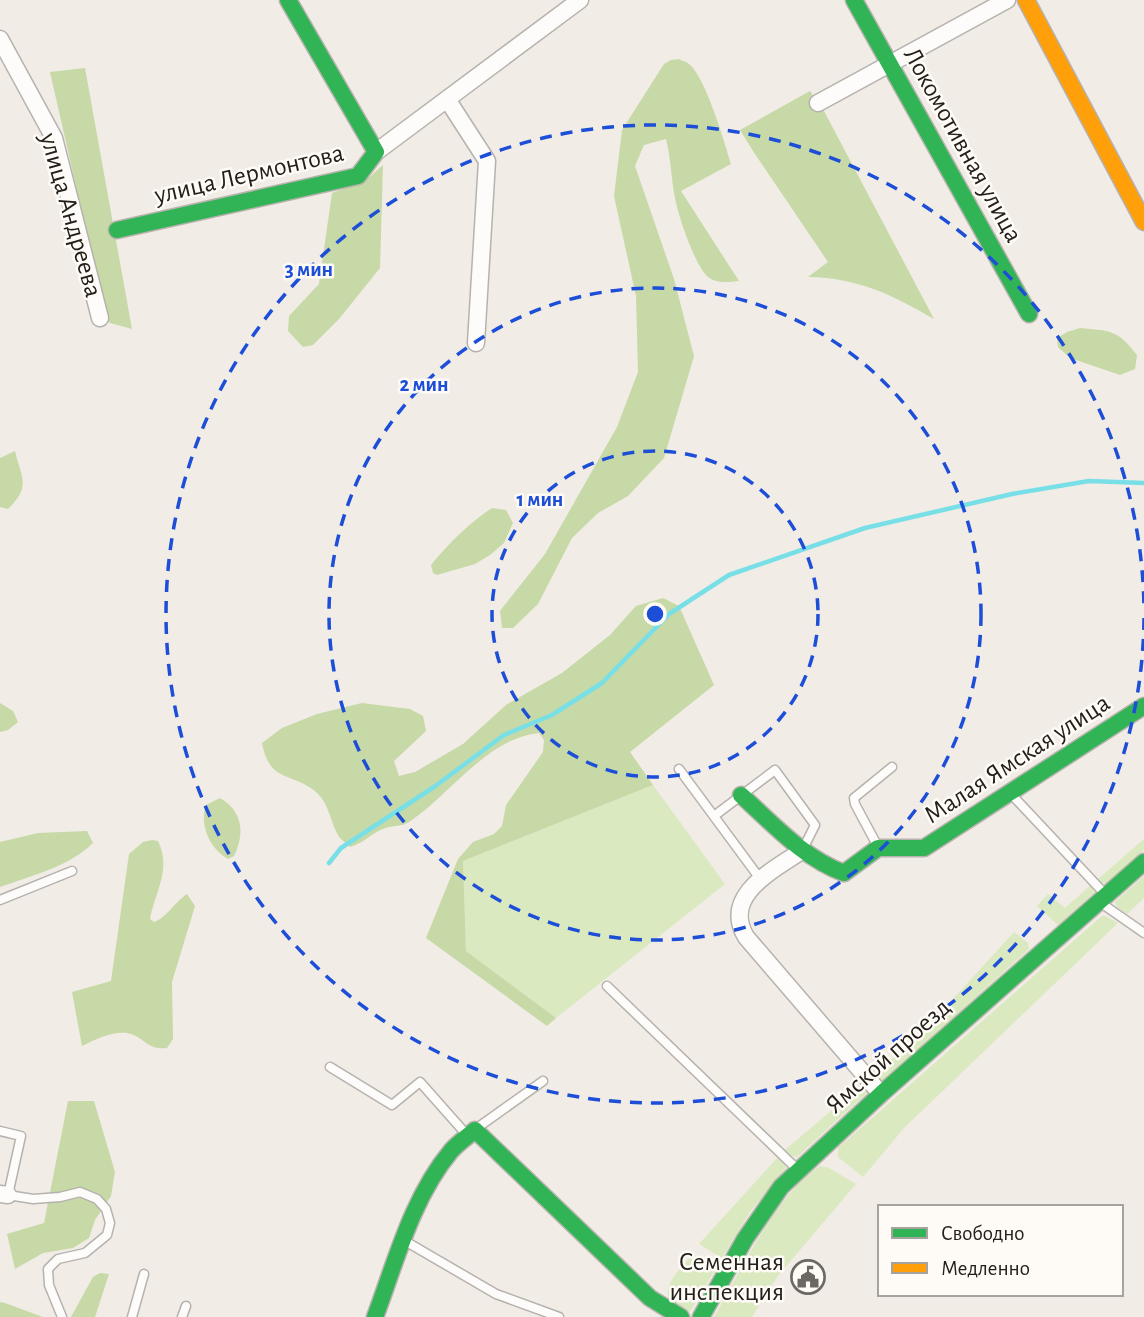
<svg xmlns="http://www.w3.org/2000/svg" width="1144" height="1317" font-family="'Alegreya Sans',sans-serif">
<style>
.green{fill:#dae9c0}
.forest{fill:#c6d9a6}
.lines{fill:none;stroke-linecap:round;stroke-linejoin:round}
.stream{stroke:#79dfe7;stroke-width:4.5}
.lane-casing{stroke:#b6b2ad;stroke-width:11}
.street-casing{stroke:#b6b2ad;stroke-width:19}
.fast-casing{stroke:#b6b2ad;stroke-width:19}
.slow-casing{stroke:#b6b2ad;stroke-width:19}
.lane{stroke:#fdfcfb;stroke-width:8}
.street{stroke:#fdfcfb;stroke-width:16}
.fast{stroke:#30b455;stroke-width:16}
.slow{stroke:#ff9f0a;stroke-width:16}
.ring{fill:none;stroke:#1d4ed8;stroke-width:3.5;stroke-dasharray:12 9}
.labels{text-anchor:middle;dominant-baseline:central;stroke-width:5;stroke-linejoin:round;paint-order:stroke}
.street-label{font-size:26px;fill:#23201c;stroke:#fefbf6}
.poi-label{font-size:26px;fill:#23201c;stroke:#fefbf6;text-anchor:end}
.centre{fill:#1d4ed8;stroke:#fefbf6;stroke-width:3.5}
.ring-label{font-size:21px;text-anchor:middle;font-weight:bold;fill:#1d4ed8;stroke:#fefbf6;stroke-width:5;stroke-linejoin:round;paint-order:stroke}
</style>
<rect width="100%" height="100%" fill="#f1ece6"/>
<path class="green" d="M 653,785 L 725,884 L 556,1018 L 466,951 L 463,861 Z
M 1144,839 L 1144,850 L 1106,883 L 1100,883 L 1097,880 Z
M 1144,876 L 1144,898 L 1127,914 L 1117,907 L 1115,902 Z
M 1091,885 L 1094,893 L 1058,925 L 1037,906 L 1048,894 L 1065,908 Z
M 1103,915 L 1118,923 L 904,1128 L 863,1177 L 838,1157 L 838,1148 Z
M 1014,932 L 1028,943 L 1029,949 L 882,1082 L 872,1076 L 921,1034 Z
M 864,1083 L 869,1091 L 797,1157 L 792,1156 L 785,1150 Z
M 778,1157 L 786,1165 L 786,1168 L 750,1212 L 722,1258 L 699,1244 Z
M 820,1166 L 829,1168 L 856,1184 L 777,1277 L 752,1317 L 714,1317 C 741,1271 775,1195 820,1166 Z
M 690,1258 L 706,1268 L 711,1261 L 718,1265 L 691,1310 L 688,1312 L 669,1301 C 663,1284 680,1269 690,1258 Z"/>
<path class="forest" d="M 679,59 C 682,61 686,61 689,64 C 705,76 725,143 731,164 L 681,191 L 739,281 C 729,282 717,284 708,277 C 695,266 678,215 675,198 C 671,178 671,159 666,139 L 644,145 L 635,166 L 674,279 L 694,356 L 664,458 L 628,496 L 598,513 L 572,538 L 538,604 L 513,628 L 502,628 L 500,611 L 545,554 L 617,427 L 638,372 L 636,296 L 614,196 L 622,130 L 664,64 L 671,60 Z
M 85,68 L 132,329 L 110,323 L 106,318 L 50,72 Z
M 810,91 L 825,113 L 934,319 C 891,294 858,278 808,277 L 828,262 L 753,151 L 740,130 Z
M 383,165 L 380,268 L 339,319 L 313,345 L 303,347 L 288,331 L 289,316 L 319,284 L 332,193 L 366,180 Z
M 1080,328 C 1110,331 1117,329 1137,355 L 1135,369 L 1120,375 L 1070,358 L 1058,347 L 1057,338 L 1067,332 Z
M 15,451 C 22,480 31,486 8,509 L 0,507 L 0,458 Z
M 492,508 L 506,510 L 513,523 L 504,543 L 490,555 L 475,564 L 437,575 L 433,573 L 431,565 C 450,542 468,524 492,508 Z
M 663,598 L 679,606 L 714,685 L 630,752 L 653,785 L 463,861 L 466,951 L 556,1018 L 547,1026 L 426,938 L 458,859 L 473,842 L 494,834 L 502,826 L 506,805 L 543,752 L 544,740 L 539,733 C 487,738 450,795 409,822 C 402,827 391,825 383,829 C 370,834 366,842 350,847 C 346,843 340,839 338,835 C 330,821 329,803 316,792 C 291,771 270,784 262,743 L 282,728 L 317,714 L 362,703 L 410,709 L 423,716 L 426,731 L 394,761 L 399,776 L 415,772 L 463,744 L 506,705 L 562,673 L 610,635 L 636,606 Z
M 0,703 L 13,711 L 18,722 L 8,730 L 0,732 Z
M 220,798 C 243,811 245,834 234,856 L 228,859 C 210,849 199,825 206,805 Z
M 87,831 L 93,843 C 70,866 31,876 0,887 L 0,842 L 38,833 Z
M 152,840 L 158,841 C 172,870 155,891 150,919 L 154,922 C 165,919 175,902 187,894 L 195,906 L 172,982 L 173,1039 L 167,1048 C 148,1050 147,1040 131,1034 C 117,1029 95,1039 82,1046 L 72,992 L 111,981 L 129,854 L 143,842 Z
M 68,1101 L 94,1101 L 115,1172 L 111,1196 L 95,1220 L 89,1238 L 73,1248 L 43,1253 L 15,1269 L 7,1234 L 44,1223 Z
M 100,1273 L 109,1274 L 95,1317 L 71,1317 L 93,1277 Z
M 0,1302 L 5,1303 L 43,1317 L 0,1317 Z"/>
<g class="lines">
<path class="stream" d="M 329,863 L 341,848 L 434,787 L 504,735 L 552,715 L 602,683 L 669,614 L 729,575 L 865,528 L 1012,494 L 1089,481 L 1144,483"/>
<g class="lane-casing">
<path id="lane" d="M 679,769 L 761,880
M 1012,795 L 1104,893
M 714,816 L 775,770 L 815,825 L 804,847
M 877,845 L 855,804 L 854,798 L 892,767
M 0,900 L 72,871
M 1101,903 L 1144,933
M 607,986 L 796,1168
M 330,1067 L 392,1105 L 420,1082 L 466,1134
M 477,1128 L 543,1081
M 0,1131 L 21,1136 L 8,1195 L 33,1199 L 60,1197 L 80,1192 L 97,1199 L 106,1209 L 110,1223 L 107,1235 L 85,1253 L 58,1259 L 48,1269 L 49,1285 L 62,1317
M 405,1241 L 496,1294 L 559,1317
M 132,1317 L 144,1274
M 182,1317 L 186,1306"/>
</g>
<g class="street-casing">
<path id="street" d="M 0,39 L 54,138 L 100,318
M 447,99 L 487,161 L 476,343
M 818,103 L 1007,0
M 376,152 L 580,0
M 803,850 C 774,870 721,895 746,937 L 881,1094
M 0,1194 L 8,1195"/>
</g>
<g class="fast-casing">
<path id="fast" d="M 854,0 L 1029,314
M 117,230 L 358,176 L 376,152 L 288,0
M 741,795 C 772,823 803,858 844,873 L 878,848 L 924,848 L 1144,706
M 375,1317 C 396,1261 412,1198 451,1151 C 458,1143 467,1137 475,1130 L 650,1298 L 681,1317
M 701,1317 L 745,1239 L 781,1187 L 881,1094 L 1144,862"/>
</g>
<g class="slow-casing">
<path id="slow" d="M 1026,0 L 1144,222"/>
</g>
<use href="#lane" class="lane"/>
<use href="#street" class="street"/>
<use href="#fast" class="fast"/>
<use href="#slow" class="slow"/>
</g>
<g class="ring">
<circle cx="655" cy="614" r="163"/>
<circle cx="655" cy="614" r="326"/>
<path d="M1144 618A489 489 0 1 1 1144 610"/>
</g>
<defs>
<g id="civic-ring" transform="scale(1.75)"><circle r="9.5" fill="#fefbf6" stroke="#6b6763" stroke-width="1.5"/><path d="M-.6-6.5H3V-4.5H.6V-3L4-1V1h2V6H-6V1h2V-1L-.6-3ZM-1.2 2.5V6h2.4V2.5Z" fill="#6b6763"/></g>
</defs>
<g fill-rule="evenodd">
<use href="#civic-ring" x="808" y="1277"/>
</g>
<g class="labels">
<g class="street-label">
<text transform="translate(963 145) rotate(61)">Локомотивная улица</text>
<text transform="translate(249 174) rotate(-13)">улица Лермонтова</text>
<text transform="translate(71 215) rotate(74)">улица Андреева</text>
<text transform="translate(1017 759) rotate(-33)">Малая Ямская улица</text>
<text transform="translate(888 1056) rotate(-42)">Ямской проезд</text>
</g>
<g class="poi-label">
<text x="784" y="1262">Семенная<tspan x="784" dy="30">инспекция</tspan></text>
</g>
</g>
<circle cx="655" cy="614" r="10" class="centre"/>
<g class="ring-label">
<text x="309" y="276">3 мин</text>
<text x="424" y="391">2 мин</text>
<text x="540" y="506">1 мин</text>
</g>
<rect x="878" y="1205" width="245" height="91" fill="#fefbf6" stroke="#a6a39f" stroke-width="2"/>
<rect x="892" y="1228" width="35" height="10" fill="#30b455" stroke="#a6a39f" stroke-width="2"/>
<text x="941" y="1240" font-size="21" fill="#23201c">Свободно</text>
<rect x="892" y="1263" width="35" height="10" fill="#ff9f0a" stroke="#a6a39f" stroke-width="2"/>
<text x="941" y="1275" font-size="21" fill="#23201c">Медленно</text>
</svg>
